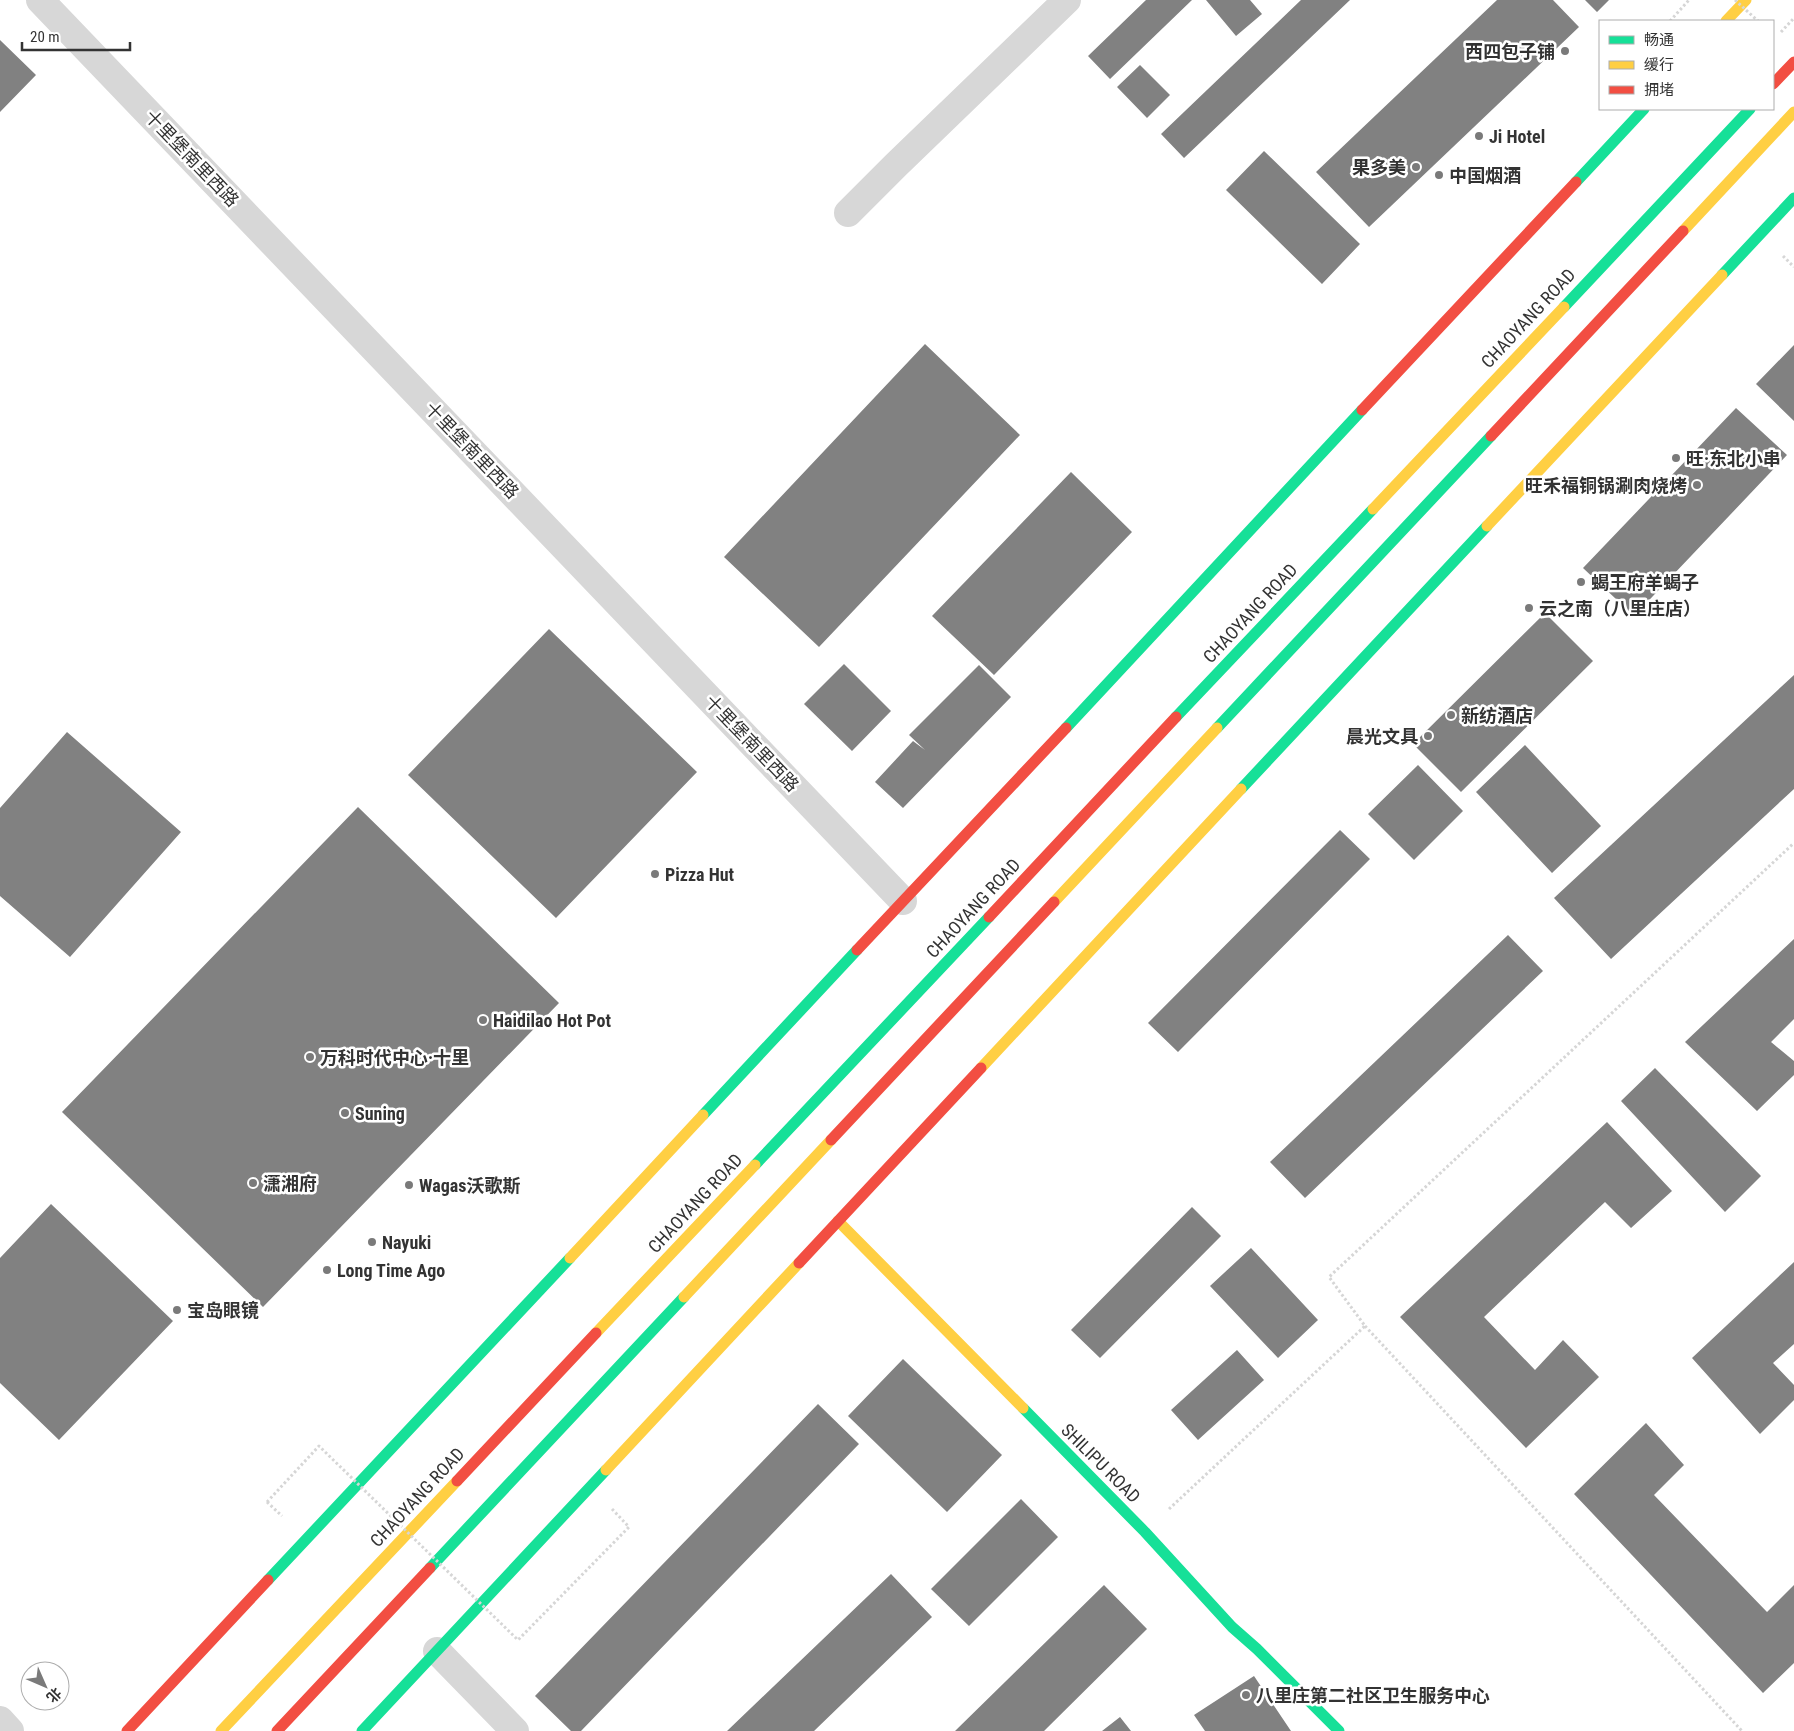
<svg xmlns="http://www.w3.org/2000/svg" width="1794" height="1731" font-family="'Roboto Condensed','Noto Sans SC',sans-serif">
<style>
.building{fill:#818181}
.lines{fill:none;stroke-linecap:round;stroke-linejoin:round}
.path{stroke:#d6d6d6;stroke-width:3;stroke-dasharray:2.5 2.5;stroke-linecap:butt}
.street{stroke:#d7d7d7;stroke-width:28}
.fast{stroke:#16e098;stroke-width:11}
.slow{stroke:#ffcf43;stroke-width:11}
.jam{stroke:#f24e42;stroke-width:11}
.path-bridge{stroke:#d6d6d6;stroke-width:3;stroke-dasharray:2.5 2.5;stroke-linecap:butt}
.poi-dot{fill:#7a7a7a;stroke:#fff;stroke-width:2}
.labels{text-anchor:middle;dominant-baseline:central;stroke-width:5;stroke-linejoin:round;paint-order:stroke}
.poi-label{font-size:18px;font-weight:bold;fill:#333;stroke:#fff;text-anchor:start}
.street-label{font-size:18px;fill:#333;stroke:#fff}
</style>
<rect width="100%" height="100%" fill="#fff"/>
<path class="building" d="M 1146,0 L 1192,0 L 1110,79 L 1088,56 Z
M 1206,0 L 1250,0 L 1262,14 L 1236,36 Z
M 1301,0 L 1350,0 L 1184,158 L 1161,134 Z
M 1497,0 L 1553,0 L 1579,27 L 1369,227 L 1316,172 Z
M 1585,0 L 1609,0 L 1597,12 Z
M 0,40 L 36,75 L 0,112 Z
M 1140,65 L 1170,95 L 1147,118 L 1117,87 Z
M 1264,151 L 1360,244 L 1322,284 L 1226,190 Z
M 925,344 L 1020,435 L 819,647 L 724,557 Z
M 1794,345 L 1794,421 L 1756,384 Z
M 1736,408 L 1787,455 L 1634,616 L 1583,568 Z
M 1071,472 L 1132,532 L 994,675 L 932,616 Z
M 1545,613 L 1593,661 L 1461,792 L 1413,744 Z
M 549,629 L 697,772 L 556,918 L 408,775 Z
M 844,664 L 891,711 L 852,751 L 804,704 Z
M 979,665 L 1011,697 L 903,808 L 875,782 L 913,741 L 925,750 L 909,735 Z
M 1794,675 L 1794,789 L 1611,959 L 1554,898 Z
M 67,732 L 181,832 L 70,957 L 0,896 L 0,808 Z
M 1525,745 L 1601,826 L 1552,873 L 1476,792 Z
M 1418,765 L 1463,811 L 1414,860 L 1368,814 Z
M 358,807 L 559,1003 L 263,1307 L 62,1112 Z
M 1340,830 L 1370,859 L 1178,1052 L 1148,1023 Z
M 1508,935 L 1543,971 L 1305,1198 L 1270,1162 Z
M 1794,939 L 1794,1019 L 1771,1042 L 1794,1061 L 1794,1075 L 1757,1111 L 1685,1042 Z
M 1655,1068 L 1761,1176 L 1725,1212 L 1621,1101 Z
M 1607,1122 L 1672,1191 L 1631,1228 L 1605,1202 L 1484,1317 L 1535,1370 L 1563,1340 L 1599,1377 L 1526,1448 L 1400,1317 Z
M 51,1204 L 173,1321 L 59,1440 L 0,1383 L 0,1258 Z
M 1192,1207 L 1221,1236 L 1100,1358 L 1071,1330 Z
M 1251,1248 L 1318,1320 L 1278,1358 L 1210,1286 Z
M 1794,1262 L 1794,1344 L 1773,1363 L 1794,1385 L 1794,1400 L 1760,1434 L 1692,1358 Z
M 1237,1350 L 1264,1380 L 1198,1440 L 1171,1410 Z
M 903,1359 L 1002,1455 L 947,1512 L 848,1416 Z
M 818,1404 L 859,1444 L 581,1731 L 571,1731 L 535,1696 Z
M 1646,1423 L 1684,1465 L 1654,1495 L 1767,1612 L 1794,1585 L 1794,1663 L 1763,1693 L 1574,1494 Z
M 1021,1499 L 1058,1537 L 969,1626 L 931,1589 Z
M 891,1574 L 932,1617 L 814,1731 L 727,1731 Z
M 1104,1585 L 1147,1629 L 1044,1731 L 955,1731 Z
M 1254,1676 L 1291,1731 L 1205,1731 L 1194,1715 Z
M 1120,1717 L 1131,1731 L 1102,1731 Z"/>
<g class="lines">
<path class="path" d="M 1670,21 L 1689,0
M 1781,32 L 1794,18
M 1783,256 L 1794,267
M 1365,1326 L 1742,1731
M 267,1502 L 282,1516
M 612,1509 L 629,1527
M 1169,1509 L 1365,1326 L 1329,1277 L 1794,843"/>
<path class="street" d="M 40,0 L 903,901
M 848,213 L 896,165 L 1067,0
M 437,1651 L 515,1731
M 0,1720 L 10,1731"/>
<path class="fast" d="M 1576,182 L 1644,109
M 1722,275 L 1794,198
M 1564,307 L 1750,109
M 1176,717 L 1373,509
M 1066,728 L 1362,410
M 1217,728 L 1491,436
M 1241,789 L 1487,526
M 703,1115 L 857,950
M 755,1165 L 989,917
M 1023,1408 L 1145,1532 L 1232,1627 L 1257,1649 L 1339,1731
M 430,1568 L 684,1297
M 268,1580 L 570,1258
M 362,1731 L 606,1470"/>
<path class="slow" d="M 1726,21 L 1746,0
M 1683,231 L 1794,112
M 1373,509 L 1564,307
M 1487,526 L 1722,275
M 1054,902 L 1217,728
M 981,1068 L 1241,789
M 838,1221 L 1023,1408
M 570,1258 L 703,1115
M 684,1297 L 831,1140
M 596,1333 L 755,1165
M 606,1470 L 799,1263
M 221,1731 L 457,1481"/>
<path class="jam" d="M 1773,84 L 1794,62
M 1362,410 L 1576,182
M 1491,436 L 1683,231
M 989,917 L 1176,717
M 857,950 L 1066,728
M 831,1140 L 1054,902
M 799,1263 L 981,1068
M 457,1481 L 596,1333
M 127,1731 L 268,1580
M 277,1731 L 430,1568"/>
<path class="path-bridge" d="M 1735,0 L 1758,21
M 267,1502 L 319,1446 L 518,1640 L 629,1527"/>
</g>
<g class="poi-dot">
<circle cx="1565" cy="51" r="5"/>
<circle cx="1479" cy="136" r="5"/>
<circle cx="1416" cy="167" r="5"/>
<circle cx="1439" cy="175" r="5"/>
<circle cx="1676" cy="458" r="5"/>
<circle cx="1697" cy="485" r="5"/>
<circle cx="1581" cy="582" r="5"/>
<circle cx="1529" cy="608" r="5"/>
<circle cx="1451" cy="715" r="5"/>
<circle cx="1428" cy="736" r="5"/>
<circle cx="655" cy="874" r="5"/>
<circle cx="483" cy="1020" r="5"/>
<circle cx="310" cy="1057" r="5"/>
<circle cx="345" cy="1113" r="5"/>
<circle cx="253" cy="1183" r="5"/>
<circle cx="409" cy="1185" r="5"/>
<circle cx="372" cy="1242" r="5"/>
<circle cx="327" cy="1270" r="5"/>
<circle cx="177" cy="1310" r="5"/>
<circle cx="1246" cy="1695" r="5"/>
</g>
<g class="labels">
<g class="poi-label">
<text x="1555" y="51" text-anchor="end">西四包子铺</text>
<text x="1489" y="136">Ji Hotel</text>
<text x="1406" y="167" text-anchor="end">果多美</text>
<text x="1449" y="175">中国烟酒</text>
<text x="1686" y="458">旺·东北小串</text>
<text x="1687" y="485" text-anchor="end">旺禾福铜锅涮肉烧烤</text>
<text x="1591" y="582">蝎王府羊蝎子</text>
<text x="1539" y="608">云之南（八里庄店）</text>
<text x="1461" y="715">新纺酒店</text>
<text x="1418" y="736" text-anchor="end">晨光文具</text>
<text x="665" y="874">Pizza Hut</text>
<text x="493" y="1020">Haidilao Hot Pot</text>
<text x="320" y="1057">万科时代中心·十里</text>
<text x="355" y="1113">Suning</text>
<text x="263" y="1183">潇湘府</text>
<text x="419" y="1185">Wagas沃歌斯</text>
<text x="382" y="1242">Nayuki</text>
<text x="337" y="1270">Long Time Ago</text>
<text x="187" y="1310">宝岛眼镜</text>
<text x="1256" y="1695">八里庄第二社区卫生服务中心</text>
</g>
<g class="street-label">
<text transform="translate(192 158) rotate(46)">十里堡南里西路</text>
<text transform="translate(1528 318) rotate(-47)">CHAOYANG ROAD</text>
<text transform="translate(472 450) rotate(46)">十里堡南里西路</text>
<text transform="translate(1250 613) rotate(-47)">CHAOYANG ROAD</text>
<text transform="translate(752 743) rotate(46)">十里堡南里西路</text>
<text transform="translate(973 908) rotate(-47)">CHAOYANG ROAD</text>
<text transform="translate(695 1203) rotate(-47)">CHAOYANG ROAD</text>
<text transform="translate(1101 1463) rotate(45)">SHILIPU ROAD</text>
<text transform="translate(417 1497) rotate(-47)">CHAOYANG ROAD</text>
</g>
</g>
<rect x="1599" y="20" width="175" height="90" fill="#ffffff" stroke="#adadad"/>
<rect x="1609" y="36" width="25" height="8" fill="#16e098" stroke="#adadad"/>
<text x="1644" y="45" font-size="15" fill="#333333">畅通</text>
<rect x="1609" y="61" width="25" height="8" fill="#ffcf43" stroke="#adadad"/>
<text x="1644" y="70" font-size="15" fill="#333333">缓行</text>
<rect x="1609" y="86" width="25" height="8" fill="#f24e42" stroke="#adadad"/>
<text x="1644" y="95" font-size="15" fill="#333333">拥堵</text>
<g transform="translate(45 1686) rotate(135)"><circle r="24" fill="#ffffff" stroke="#adadad"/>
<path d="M0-4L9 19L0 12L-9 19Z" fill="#7a7a7a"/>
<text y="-8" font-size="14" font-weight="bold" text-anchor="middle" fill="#333333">北</text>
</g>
<path d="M22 42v8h108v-8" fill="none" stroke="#333333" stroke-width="2.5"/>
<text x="30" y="42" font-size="15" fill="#333333" stroke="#ffffff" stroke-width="4" paint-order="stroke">20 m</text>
</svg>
